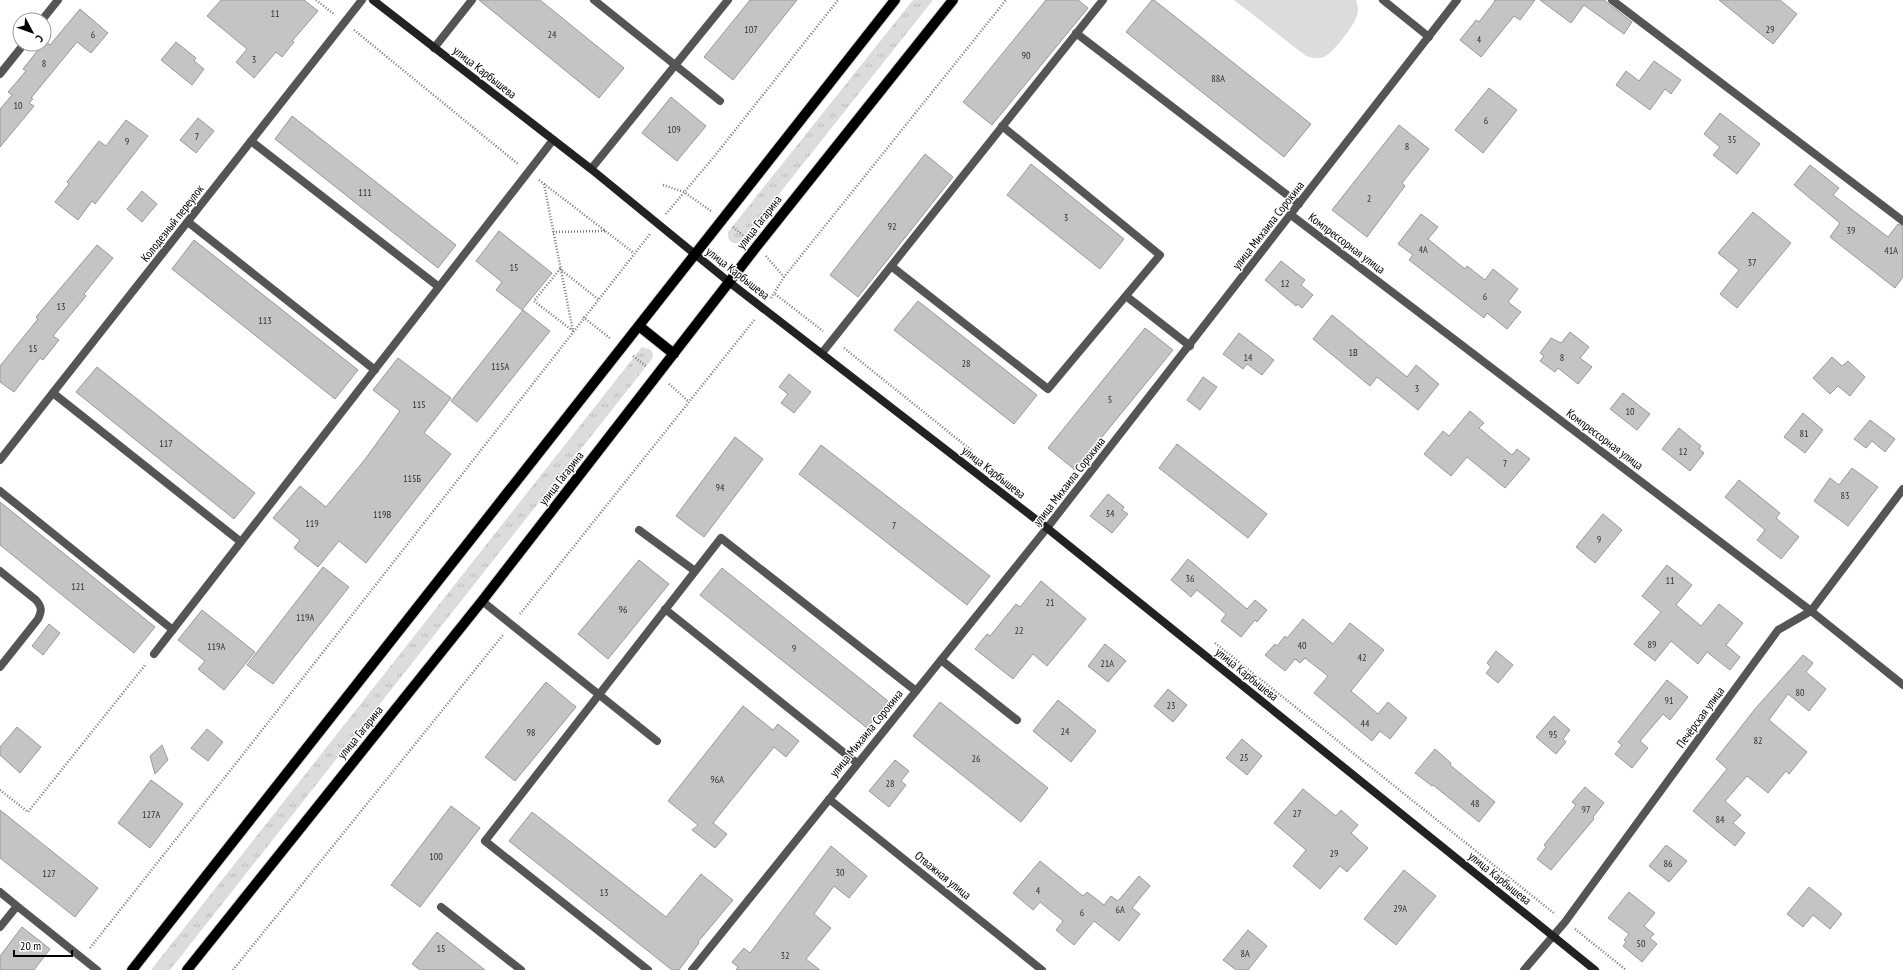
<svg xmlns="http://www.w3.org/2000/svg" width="1903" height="970" font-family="'PT Sans Narrow',sans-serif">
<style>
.grass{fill:url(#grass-tufts)}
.pitch{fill:#dcdcdc}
.building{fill:#c4c4c4;stroke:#999}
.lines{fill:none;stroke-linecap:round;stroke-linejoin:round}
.primary-casing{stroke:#dbdbdb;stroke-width:12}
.path{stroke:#777;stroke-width:2.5;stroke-dasharray:1 2;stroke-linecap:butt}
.lane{stroke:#555;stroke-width:8}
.street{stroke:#555;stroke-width:8}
.secondary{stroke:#222;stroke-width:8}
.primary{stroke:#000;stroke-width:10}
.labels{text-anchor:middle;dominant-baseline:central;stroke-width:3;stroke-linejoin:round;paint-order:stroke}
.number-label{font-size:10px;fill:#313131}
.street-label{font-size:12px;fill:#000;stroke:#fff}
</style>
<defs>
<pattern id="grass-tufts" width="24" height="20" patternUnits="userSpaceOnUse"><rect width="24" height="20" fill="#dcdcdc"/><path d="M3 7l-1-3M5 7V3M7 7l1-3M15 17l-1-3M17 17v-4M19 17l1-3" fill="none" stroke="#bbb"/></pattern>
</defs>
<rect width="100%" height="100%" fill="#fff"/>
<path class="grass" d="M 913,0 L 933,0 L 741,242 C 733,245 727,241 728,232 Z
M 642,347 L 651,350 L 653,354 L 652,359 L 170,970 L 151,970 Z"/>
<path class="pitch" d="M 1234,0 L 1356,0 C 1358,6 1359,12 1356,18 C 1353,27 1333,53 1324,57 C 1318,59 1312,58 1306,56 Z"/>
<path class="building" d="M 221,0 L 304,0 L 318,11 L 292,41 L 294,42 L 282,57 L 276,52 L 254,78 L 236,62 L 247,49 L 207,16 Z
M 479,0 L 540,0 L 624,68 L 599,98 Z
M 750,0 L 797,0 L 733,80 L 704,57 Z
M 1046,0 L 1078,0 L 1088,8 L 992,125 L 963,102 Z
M 1152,0 L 1154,0 L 1311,124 L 1284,157 L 1126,32 Z
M 1494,0 L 1535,0 L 1520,20 L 1514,16 L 1481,57 L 1460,40 L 1476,20 L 1479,22 L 1495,1 Z
M 1540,0 L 1604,0 L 1632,22 L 1624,34 L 1584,5 L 1571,23 Z
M 1719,0 L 1780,0 L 1797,14 L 1773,44 Z
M 80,9 L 108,33 L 91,53 L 77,42 L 31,98 L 33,99 L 29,103 L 34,106 L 0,147 L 0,109 L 12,95 L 8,92 L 26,71 L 23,69 L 45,41 L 50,45 Z
M 176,42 L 196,58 L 194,61 L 204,69 L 192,85 L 161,60 Z
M 1654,61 L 1681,80 L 1671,94 L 1665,89 L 1650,110 L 1616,85 L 1626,71 L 1639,81 Z
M 1489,88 L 1517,110 L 1483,153 L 1455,130 Z
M 671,97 L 706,126 L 677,161 L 642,133 Z
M 1720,113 L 1760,144 L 1737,174 L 1713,155 L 1720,147 L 1704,134 Z
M 292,116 L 456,245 L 438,268 L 275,139 Z
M 198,118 L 214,131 L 196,153 L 180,140 Z
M 126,120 L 148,136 L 95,204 L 92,201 L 78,220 L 55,202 L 69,184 L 67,182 L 99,141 L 106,146 Z
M 1399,125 L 1429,149 L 1402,183 L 1405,186 L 1367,237 L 1332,210 Z
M 925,154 L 953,177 L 858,297 L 830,275 Z
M 1031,164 L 1124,239 L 1100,269 L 1007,195 Z
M 1810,165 L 1839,188 L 1833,195 L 1888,237 L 1898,224 L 1903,226 L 1903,277 L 1895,288 L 1830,237 L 1840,223 L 1794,185 Z
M 142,191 L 157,204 L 142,222 L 127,209 Z
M 1753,212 L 1791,243 L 1737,308 L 1720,294 L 1739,270 L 1718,253 Z
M 1421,214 L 1438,227 L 1428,239 L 1465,269 L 1467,266 L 1485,280 L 1493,269 L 1518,289 L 1508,302 L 1521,312 L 1507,329 L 1487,313 L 1484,318 L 1409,260 L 1413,255 L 1398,244 Z
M 499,231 L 552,273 L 522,310 L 496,290 L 502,282 L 476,261 Z
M 194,240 L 358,370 L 335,399 L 172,269 Z
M 97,245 L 113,258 L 84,294 L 86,296 L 53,336 L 59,340 L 43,360 L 40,358 L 14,392 L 0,382 L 0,366 L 38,319 L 36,317 Z
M 1281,261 L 1305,280 L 1301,285 L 1313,295 L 1302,308 L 1297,304 L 1296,306 L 1265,280 Z
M 918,301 L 1037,395 L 1014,424 L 894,330 Z
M 523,310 L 550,331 L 477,422 L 451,401 Z
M 1332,315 L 1407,377 L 1416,365 L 1439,384 L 1418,410 L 1377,377 L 1370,386 L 1313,339 Z
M 1145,328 L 1173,350 L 1075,470 L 1048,448 Z
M 1570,332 L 1589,347 L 1580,358 L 1592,367 L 1578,384 L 1558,368 L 1555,372 L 1540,361 L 1544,356 L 1540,353 L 1551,338 L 1561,343 Z
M 1239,333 L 1274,360 L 1262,375 L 1247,364 L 1243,369 L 1223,354 Z
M 1832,357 L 1842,366 L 1848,361 L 1865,377 L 1850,396 L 1838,386 L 1830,394 L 1813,378 Z
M 398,358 L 451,398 L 424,433 L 451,454 L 366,563 L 339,541 L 318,567 L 294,548 L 300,540 L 273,518 L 300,486 L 326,507 L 366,458 L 400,411 L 373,390 Z
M 97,367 L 255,493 L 234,519 L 76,392 Z
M 789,374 L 811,392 L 794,413 L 781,403 L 788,394 L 779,387 Z
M 1203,377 L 1217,387 L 1200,410 L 1187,400 Z
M 1623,393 L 1650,414 L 1637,430 L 1610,409 Z
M 1470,411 L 1484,423 L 1479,428 L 1512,455 L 1517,449 L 1530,459 L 1505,488 L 1467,457 L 1451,476 L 1424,454 L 1443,431 L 1449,436 Z
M 1803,413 L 1823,430 L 1805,453 L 1784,437 Z
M 1870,420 L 1895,439 L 1885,452 L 1872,441 L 1866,448 L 1854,439 Z
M 1679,428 L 1701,446 L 1699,449 L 1704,453 L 1690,471 L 1662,449 Z
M 735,437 L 763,459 L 704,537 L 676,516 Z
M 1177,444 L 1267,514 L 1248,538 L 1159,468 Z
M 821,445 L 990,576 L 967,605 L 799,474 Z
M 1852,468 L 1878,487 L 1848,526 L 1814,501 L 1830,478 L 1839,485 Z
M 1739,480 L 1780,513 L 1776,518 L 1799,537 L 1781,559 L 1757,540 L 1765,530 L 1725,497 Z
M 1108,494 L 1124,507 L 1122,510 L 1128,514 L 1112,533 L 1090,516 Z
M 0,502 L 155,627 L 134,653 L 0,545 Z
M 1603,514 L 1622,530 L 1595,563 L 1576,547 Z
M 1188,559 L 1247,609 L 1255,600 L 1267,610 L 1257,622 L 1255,620 L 1241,637 L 1221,621 L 1226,614 L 1197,590 L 1191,597 L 1171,580 Z
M 639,560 L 669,584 L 608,659 L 578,634 Z
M 1667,565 L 1692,585 L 1676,605 L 1701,626 L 1719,604 L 1743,623 L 1726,645 L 1740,657 L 1730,670 L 1707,652 L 1698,664 L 1671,641 L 1655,661 L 1634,644 L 1661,612 L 1642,596 Z
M 323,567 L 349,587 L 273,684 L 247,665 Z
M 722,568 L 888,701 L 867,728 L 700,595 Z
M 1041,581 L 1086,619 L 1047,666 L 1033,654 L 1013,679 L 975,649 L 987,634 L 990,636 L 1016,604 L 1020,607 Z
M 202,610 L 255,652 L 224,690 L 198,669 L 205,661 L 178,640 Z
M 1303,619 L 1333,644 L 1350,623 L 1384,650 L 1351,691 L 1378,714 L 1388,702 L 1407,718 L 1390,739 L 1380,731 L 1372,741 L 1314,693 L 1328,676 L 1305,658 L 1300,663 L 1295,659 L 1285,671 L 1265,655 L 1275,644 L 1277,646 L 1285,636 L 1287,638 Z
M 49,624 L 60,633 L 43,655 L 32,646 Z
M 1105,644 L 1126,661 L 1108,682 L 1088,666 Z
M 1496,651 L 1513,665 L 1498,683 L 1486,673 L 1491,667 L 1487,663 Z
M 1803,655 L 1813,663 L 1806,672 L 1826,689 L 1809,711 L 1788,694 L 1769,720 L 1807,752 L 1789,774 L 1786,771 L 1768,793 L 1747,776 L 1725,801 L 1741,815 L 1733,823 L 1745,833 L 1735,846 L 1693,811 L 1727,769 L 1716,759 L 1755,709 Z
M 1667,680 L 1688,697 L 1670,720 L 1663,714 L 1640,741 L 1648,748 L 1632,768 L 1615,754 L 1622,745 L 1618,742 Z
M 546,682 L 576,707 L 515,781 L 485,757 Z
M 1168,689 L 1187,705 L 1173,722 L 1154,706 Z
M 1058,700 L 1096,731 L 1071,762 L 1033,731 Z
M 940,702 L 1048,788 L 1021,822 L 913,736 Z
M 743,706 L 773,730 L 778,724 L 799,741 L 786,757 L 774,747 L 713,823 L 727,834 L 715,848 L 692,830 L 698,825 L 668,801 Z
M 1554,716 L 1570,730 L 1563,739 L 1566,742 L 1556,754 L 1536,737 Z
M 17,727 L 41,747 L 20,773 L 0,755 L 0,747 Z
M 207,729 L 223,742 L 208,761 L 191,748 Z
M 1242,739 L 1262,756 L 1247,775 L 1226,758 Z
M 162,745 L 168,760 L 155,774 L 150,756 Z
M 1435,749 L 1451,763 L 1450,765 L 1495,802 L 1479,822 L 1433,785 L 1432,786 L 1415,773 Z
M 895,760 L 909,771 L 901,781 L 906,785 L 889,807 L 869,791 Z
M 151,780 L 183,804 L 150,848 L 118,823 Z
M 1585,787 L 1604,803 L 1593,817 L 1594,819 L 1551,870 L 1537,859 L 1546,847 L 1544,845 L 1576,805 L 1572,802 Z
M 1303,789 L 1336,816 L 1341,810 L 1358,825 L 1351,833 L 1368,848 L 1347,872 L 1340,866 L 1320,889 L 1293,866 L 1306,850 L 1274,823 Z
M 451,806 L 480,828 L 420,907 L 391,885 Z
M 0,810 L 98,888 L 75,917 L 0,858 Z
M 532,812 L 666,917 L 701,874 L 733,900 L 698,942 L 699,943 L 679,970 L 672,970 L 509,841 Z
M 1666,845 L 1687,861 L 1669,882 L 1649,866 Z
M 831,846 L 867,876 L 849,898 L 834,886 L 814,914 L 831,928 L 806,959 L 820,970 L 736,970 L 738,967 L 732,962 L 744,948 L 750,953 Z
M 1040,861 L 1083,896 L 1087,892 L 1104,905 L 1111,896 L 1118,901 L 1139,876 L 1150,886 L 1132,908 L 1140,914 L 1119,941 L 1094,921 L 1074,945 L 1056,930 L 1063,921 L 1040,902 L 1033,910 L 1013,893 Z
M 1404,870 L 1436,896 L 1396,945 L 1364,919 Z
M 1809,887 L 1842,914 L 1830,929 L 1813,915 L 1803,927 L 1787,914 Z
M 1629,892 L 1655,913 L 1644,926 L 1654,934 L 1650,938 L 1657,944 L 1642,962 L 1623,946 L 1626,942 L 1624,940 L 1629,934 L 1608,918 Z
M 22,927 L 50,949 L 34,970 L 0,970 L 0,956 Z
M 1248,930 L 1267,946 L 1248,970 L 1236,970 L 1223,960 Z
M 437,932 L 485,970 L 420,970 L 412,964 Z"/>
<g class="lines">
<g class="primary-casing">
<path id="primary" d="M 639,326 L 674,354
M 132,970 L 895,0
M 187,970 L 482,601 L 757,246 L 953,0"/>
</g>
<path class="path" d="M 316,0 L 335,15
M 354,30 L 518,164
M 539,180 L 634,253
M 544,184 L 573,331
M 663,185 L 684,192 L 711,211
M 666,214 L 717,153 L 838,0
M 733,227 L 746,238
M 553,232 L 605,231
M 766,256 L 784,277
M 775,294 L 823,331
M 771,298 L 784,277 L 1006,0
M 583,317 L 611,339
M 573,331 L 534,301 L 560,269 L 598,299
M 844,348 L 971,450
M 633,356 L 646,366
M 669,384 L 688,401
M 520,614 L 755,319
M 1215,643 L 1555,914
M 0,790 L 28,812 L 146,664
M 1575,929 L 1626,970
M 90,948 L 259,734 L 650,234
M 233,970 L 503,635"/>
<path class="lane" d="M 594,0 L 720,101
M 1383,0 L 1429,37
M 1612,0 L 1903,221
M 1076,33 L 1299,204
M 434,48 L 472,0
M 251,141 L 439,287
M 591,169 L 728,0
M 188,222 L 375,370
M 891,266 L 1048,389 L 1160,255 L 1002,126
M 1126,296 L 1190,346
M 822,353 L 1103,0
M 53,393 L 241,542
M 0,491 L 173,630
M 639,530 L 695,571
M 0,571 L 36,600 C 42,607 42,611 38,619 L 0,667
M 482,601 L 657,741
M 665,609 L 857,763
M 154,654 L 553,140
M 941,660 L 1017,720
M 0,892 L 17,906 L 0,927
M 17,906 L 97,970
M 441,907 L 521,970
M 648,970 L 485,841 L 721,538 L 916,691"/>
<path class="street" d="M 42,20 L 58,0
M 0,74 L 24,44
M 1291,215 L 1811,611 L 1903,685
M 0,460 L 362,0
M 829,799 L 1042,970
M 692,970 L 1047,528 L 1457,0
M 1524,970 L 1565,922 L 1778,630 L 1811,611 L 1903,489"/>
<path class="secondary" d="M 373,0 L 591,169 L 729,282 L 1047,528 L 1595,970"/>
<use href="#primary" class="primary"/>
</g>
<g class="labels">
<g class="number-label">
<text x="275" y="13">11</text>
<text x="751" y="29">107</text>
<text x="1770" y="29">29</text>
<text x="93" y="34">6</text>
<text x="552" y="34">24</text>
<text x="1479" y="39">4</text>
<text x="1026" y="55">90</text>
<text x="254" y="59">3</text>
<text x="44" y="63">8</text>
<text x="1218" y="78">88А</text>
<text x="18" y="105">10</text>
<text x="1486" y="120">6</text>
<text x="674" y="129">109</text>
<text x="197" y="136">7</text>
<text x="1732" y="139">35</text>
<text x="127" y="141">9</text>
<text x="1407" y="146">8</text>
<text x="365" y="192">111</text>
<text x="1369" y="198">2</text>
<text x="1066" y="217">3</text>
<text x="892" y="226">92</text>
<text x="1851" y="230">39</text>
<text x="1423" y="249">4А</text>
<text x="1891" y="250">41А</text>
<text x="1752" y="262">37</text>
<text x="514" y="267">15</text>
<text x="1285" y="283">12</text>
<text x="1485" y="296">6</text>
<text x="61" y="306">13</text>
<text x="265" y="320">113</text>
<text x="33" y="348">15</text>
<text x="1353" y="352">1В</text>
<text x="1248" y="357">14</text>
<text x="1562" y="357">8</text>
<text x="966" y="363">28</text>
<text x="500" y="366">115А</text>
<text x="1417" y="388">3</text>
<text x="1110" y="399">5</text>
<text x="419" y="404">115</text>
<text x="1630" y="411">10</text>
<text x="1804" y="433">81</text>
<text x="166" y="443">117</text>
<text x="1683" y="451">12</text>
<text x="1505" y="463">7</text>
<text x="412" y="478">115Б</text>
<text x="720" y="487">94</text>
<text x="1845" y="495">83</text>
<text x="1110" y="513">34</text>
<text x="382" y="514">119В</text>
<text x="312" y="523">119</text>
<text x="894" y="525">7</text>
<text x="1599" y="539">9</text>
<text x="1190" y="578">36</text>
<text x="1670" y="580">11</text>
<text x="78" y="586">121</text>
<text x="1050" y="602">21</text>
<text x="623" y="609">96</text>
<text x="305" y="617">119А</text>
<text x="1019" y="630">22</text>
<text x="1652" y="644">89</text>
<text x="1302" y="645">40</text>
<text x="216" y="646">119А</text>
<text x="794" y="648">9</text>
<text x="1362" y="657">42</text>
<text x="1107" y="663">21А</text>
<text x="1800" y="692">80</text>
<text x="1669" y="700">91</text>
<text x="1171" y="705">23</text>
<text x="1365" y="723">44</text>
<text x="1065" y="731">24</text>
<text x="531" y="732">98</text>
<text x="1553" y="734">95</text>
<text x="1758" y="740">82</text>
<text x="1244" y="757">25</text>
<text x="976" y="758">26</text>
<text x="717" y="779">96А</text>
<text x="890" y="783">28</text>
<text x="1475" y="803">48</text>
<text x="1586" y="809">97</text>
<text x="1297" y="813">27</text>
<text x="151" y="814">127А</text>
<text x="1720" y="819">84</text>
<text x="1334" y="853">29</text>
<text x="436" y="856">100</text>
<text x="1668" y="863">86</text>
<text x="840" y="872">30</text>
<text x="49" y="873">127</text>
<text x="1038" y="890">4</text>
<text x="604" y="892">13</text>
<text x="1400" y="908">29А</text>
<text x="1120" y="909">6А</text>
<text x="1082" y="912">6</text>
<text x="1641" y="943">50</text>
<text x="441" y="948">15</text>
<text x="1245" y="953">8А</text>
<text x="785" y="955">32</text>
</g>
<g class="street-label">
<text transform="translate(485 72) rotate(38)">улица Карбышева</text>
<text transform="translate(759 222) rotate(-52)">улица Гагарина</text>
<text transform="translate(172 223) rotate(-52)">Колодезный переулок</text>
<text transform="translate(1268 225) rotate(-52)">улица Михаила Сорокина</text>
<text transform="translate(1347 243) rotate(37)">Компрессорная улица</text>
<text transform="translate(738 273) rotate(38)">улица Карбышева</text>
<text transform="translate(1605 439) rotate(37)">Компрессорная улица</text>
<text transform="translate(994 472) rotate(38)">улица Карбышева</text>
<text transform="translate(561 478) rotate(-52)">улица Гагарина</text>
<text transform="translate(1069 481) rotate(-52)">улица Михаила Сорокина</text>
<text transform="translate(1247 674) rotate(39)">улица Карбышева</text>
<text transform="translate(1700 717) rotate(-54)">Печёрская улица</text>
<text transform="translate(360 732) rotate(-51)">улица Гагарина</text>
<text transform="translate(866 733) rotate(-51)">улица Михаила Сорокина</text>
<text transform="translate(943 875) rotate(39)">Отважная улица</text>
<text transform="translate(1500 878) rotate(39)">улица Карбышева</text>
</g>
</g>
<g transform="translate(32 32) rotate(131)"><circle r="19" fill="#ffffff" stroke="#999999"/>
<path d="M0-3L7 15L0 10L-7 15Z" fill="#000000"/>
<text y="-6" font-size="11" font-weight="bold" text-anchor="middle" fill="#000000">С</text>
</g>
<path d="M14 950v6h58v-6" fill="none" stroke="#000000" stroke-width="2"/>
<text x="20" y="950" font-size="12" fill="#000000" stroke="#ffffff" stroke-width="3" paint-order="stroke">20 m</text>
</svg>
